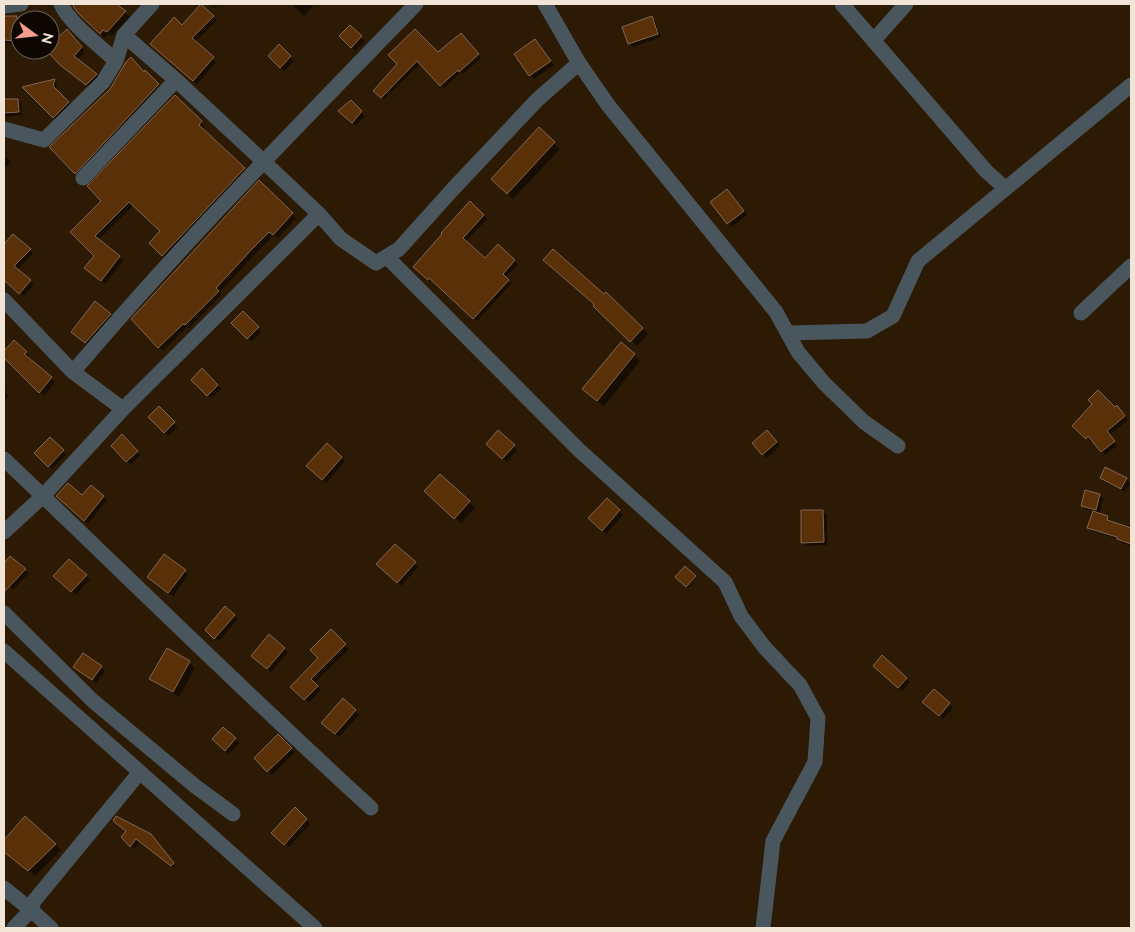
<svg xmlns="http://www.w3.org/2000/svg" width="1135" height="932" font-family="Raleway,sans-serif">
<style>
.shadow{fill:#0007}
.building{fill:#5a3009;stroke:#826754}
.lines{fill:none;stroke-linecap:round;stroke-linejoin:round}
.minor{stroke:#4a565e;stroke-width:15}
</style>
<rect width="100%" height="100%" fill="#2c1a04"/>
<path class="shadow" d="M 75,4 L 114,4 L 130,17 L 112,36 L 108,34 L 105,38 L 74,6 Z
M 210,4 L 219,4 L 215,8 Z
M 291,4 L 312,4 L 313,6 L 304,16 Z
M 4,17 L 41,20 L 20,20 L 20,45 L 4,43 Z
M 213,17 L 217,20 L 195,42 L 216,62 L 197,84 L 156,48 L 183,26 Z
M 652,18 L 655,21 L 661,37 L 633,47 L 629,43 Z
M 350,26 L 365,41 L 355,51 L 340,36 Z
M 71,34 L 85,52 L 77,60 L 100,78 L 91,88 L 66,68 L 47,50 L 50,50 L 50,47 Z
M 464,37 L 481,58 L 463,74 L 461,72 L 444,88 L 421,63 L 384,100 L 375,91 L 399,64 L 438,54 Z
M 539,44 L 554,65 L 534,79 L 515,54 Z
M 279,46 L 294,61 L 284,71 L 269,56 Z
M 146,72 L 162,89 L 79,177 L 51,147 Z
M 54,80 L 57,83 L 55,90 L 72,106 L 57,121 L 34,100 L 24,88 Z
M 175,97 L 205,126 L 202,129 L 247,173 L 167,259 L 150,243 L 161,231 L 134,205 L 98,240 L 123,261 L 105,284 L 90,271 L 95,256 L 72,232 L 103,201 Z
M 4,100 L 17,100 L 21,104 L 22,115 L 4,117 Z
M 351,102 L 365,116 L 356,126 L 340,111 Z
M 539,129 L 560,149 L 513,199 L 493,179 Z
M 4,155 L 11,162 L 4,169 Z
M 259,182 L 296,218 L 278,238 L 274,235 L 257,252 L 219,293 L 221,295 L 189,328 L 188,326 L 163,351 L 133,319 Z
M 731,194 L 747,215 L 732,227 L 712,202 Z
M 470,203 L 487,219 L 465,242 L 485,260 L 498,246 L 518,264 L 505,278 L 511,284 L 477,321 L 433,280 L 431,282 L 415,267 Z
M 13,236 L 33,253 L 17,270 L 34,285 L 24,296 L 4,278 L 4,246 Z
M 606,294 L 648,334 L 637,346 L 595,306 Z
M 243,313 L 261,332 L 252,342 L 233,323 Z
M 110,315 L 114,318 L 90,346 L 77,335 Z
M 14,342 L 29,356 L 27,358 L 55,382 L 44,396 L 4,356 L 4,352 Z
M 621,344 L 640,361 L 604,406 L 589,395 Z
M 202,370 L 221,389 L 211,398 L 193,380 Z
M 4,390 L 9,395 L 4,402 Z
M 159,408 L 178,427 L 168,436 L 150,417 Z
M 1115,408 L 1120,410 L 1128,420 L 1109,435 L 1117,446 L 1105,455 L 1092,439 L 1090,441 L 1074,426 Z
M 498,432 L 517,450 L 507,462 L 487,444 Z
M 767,432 L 780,446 L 767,458 L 763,454 Z
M 122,436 L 140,455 L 131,465 L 112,446 Z
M 50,439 L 66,455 L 52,469 L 36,453 Z
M 327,445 L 345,461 L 326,483 L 308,466 Z
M 1101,478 L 1126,479 L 1130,483 L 1125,492 L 1105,482 Z
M 1099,495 L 1103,499 L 1099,515 L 1107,518 L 1111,522 L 1131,529 L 1131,546 L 1122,543 L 1118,539 L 1092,531 L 1089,527 L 1094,511 L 1086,509 L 1082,505 Z
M 58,496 L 103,497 L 107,500 L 88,524 Z
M 432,497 L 469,502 L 475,508 L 461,523 Z
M 607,499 L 623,515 L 606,534 L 589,518 Z
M 823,511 L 827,515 L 827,545 L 806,546 L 802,542 Z
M 395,545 L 418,567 L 401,586 L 378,564 Z
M 10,557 L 29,573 L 13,590 L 4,582 L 4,565 Z
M 69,560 L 90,579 L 76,595 L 55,576 Z
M 685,568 L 696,578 L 688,587 L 677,577 Z
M 185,571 L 188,575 L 173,596 L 152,580 Z
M 234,615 L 238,619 L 219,641 L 210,634 Z
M 331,631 L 349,649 L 314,683 L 321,690 L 309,703 L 292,687 L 319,657 Z
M 284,648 L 288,652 L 271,672 L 256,659 Z
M 882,657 L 910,682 L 902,691 L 874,666 Z
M 189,662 L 195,668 L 179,697 L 157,684 L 151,679 Z
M 75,667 L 101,667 L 105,671 L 96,683 Z
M 934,690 L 953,708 L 943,719 L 924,701 Z
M 343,700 L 359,715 L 339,737 L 327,726 Z
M 223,728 L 239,743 L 229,754 L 213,739 Z
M 278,736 L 295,752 L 272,775 L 255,758 Z
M 295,809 L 310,824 L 289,847 L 273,833 Z
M 25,818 L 61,850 L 35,876 L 4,852 L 4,842 Z
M 123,837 L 154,838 L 175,867 L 174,868 L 140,841 L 134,849 Z"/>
<path class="building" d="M 74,4 L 116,4 L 126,11 L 107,32 L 103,30 L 100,34 L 78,13 L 73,6 Z
M 201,4 L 214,16 L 192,38 L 214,57 L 193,81 L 150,44 L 174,17 L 182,25 Z
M 4,16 L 17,16 L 15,41 L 4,40 Z
M 652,16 L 658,34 L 628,44 L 622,27 Z
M 350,25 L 362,36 L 351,48 L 339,36 Z
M 67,29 L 82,47 L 74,56 L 97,74 L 86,85 L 60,65 L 46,50 L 50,50 L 50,45 Z
M 415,29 L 438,52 L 461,33 L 479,54 L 459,72 L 458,70 L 440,86 L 417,61 L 381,98 L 373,91 L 397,64 L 388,55 Z
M 535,39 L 551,61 L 529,76 L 514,54 Z
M 279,44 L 291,56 L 280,68 L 268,56 Z
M 131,57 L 144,72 L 145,70 L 159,84 L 75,174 L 49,147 L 110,89 L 126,62 Z
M 55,79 L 53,86 L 69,102 L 53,118 L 22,87 Z
M 175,95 L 202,121 L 199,125 L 245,168 L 162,256 L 149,243 L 160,231 L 129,202 L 95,236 L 120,256 L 101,281 L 84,268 L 94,256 L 70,232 L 101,201 L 87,186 Z
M 4,99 L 18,99 L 19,112 L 4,113 Z
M 351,100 L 362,111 L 352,123 L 338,111 Z
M 539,127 L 555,142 L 507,194 L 491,179 Z
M 259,180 L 293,213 L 273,235 L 269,232 L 253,248 L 216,288 L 219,291 L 185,325 L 183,324 L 158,348 L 131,319 Z
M 727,189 L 744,211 L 727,224 L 710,202 Z
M 470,201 L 484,215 L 463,238 L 485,258 L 498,244 L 515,260 L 503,274 L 509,280 L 473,319 L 429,278 L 428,280 L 413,267 L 442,234 L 441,233 Z
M 13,234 L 31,249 L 14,266 L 31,280 L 19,294 L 4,280 L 4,244 Z
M 553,249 L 604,294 L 606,292 L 643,328 L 630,342 L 593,306 L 594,304 L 543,260 Z
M 95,301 L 111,314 L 85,343 L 71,332 Z
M 243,311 L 259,327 L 247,339 L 231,323 Z
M 14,340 L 27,352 L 24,354 L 52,377 L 39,393 L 4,358 L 4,351 Z
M 621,342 L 635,354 L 597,401 L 582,389 Z
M 202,368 L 218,385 L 207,396 L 191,380 Z
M 1098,390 L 1115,407 L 1117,405 L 1125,416 L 1107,431 L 1115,441 L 1101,452 L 1088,436 L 1086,439 L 1072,426 L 1092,404 L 1088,400 Z
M 159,406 L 175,422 L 164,433 L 148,417 Z
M 498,430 L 515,445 L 502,459 L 486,444 Z
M 767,430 L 777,442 L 762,455 L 752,443 Z
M 122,434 L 138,451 L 126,462 L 111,446 Z
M 50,437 L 64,450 L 48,467 L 34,453 Z
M 327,443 L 342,457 L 322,480 L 306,466 Z
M 1105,467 L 1127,478 L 1121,489 L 1100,478 Z
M 440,474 L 470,501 L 454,519 L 424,491 Z
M 68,483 L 82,495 L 91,485 L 104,496 L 84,521 L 56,496 Z
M 1085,490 L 1100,494 L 1096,510 L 1081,506 Z
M 607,498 L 620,510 L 602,531 L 588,518 Z
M 801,510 L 823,510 L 824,542 L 801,543 Z
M 1093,511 L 1108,516 L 1107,520 L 1131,528 L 1131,544 L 1117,539 L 1117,537 L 1087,528 Z
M 395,544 L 416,562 L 397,583 L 376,564 Z
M 164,554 L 186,570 L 168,593 L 147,577 Z
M 10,556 L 26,569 L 4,592 L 4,563 Z
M 69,559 L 87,575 L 71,592 L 53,576 Z
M 685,566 L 696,576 L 686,587 L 675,577 Z
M 225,606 L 235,615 L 214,639 L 205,630 Z
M 331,629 L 346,644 L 311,679 L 318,686 L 304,700 L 290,687 L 318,658 L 310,650 Z
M 269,634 L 285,648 L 267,669 L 251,656 Z
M 167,648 L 190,661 L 173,692 L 149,679 Z
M 83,653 L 102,666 L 92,680 L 73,667 Z
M 882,655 L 907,678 L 898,688 L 873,666 Z
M 934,689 L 950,703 L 939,716 L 922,702 Z
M 343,698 L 356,710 L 335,734 L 321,723 Z
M 223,727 L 236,738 L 225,751 L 212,739 Z
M 278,734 L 292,748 L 267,772 L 254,758 Z
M 295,807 L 307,819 L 284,845 L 271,833 Z
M 25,816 L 56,844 L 28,871 L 4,852 L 4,840 Z
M 116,816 L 151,834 L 174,863 L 171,866 L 136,839 L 130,847 L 121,837 L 126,831 L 113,821 Z"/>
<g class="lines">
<path class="minor" d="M 61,4 C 69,23 100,46 116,61 L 124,35 L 152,4
M 545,4 L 579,63 L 608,105 L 776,312 L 798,352 L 824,383 L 864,422 L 898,446
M 842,4 L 986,171 L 1005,188
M 4,6 L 21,4
M 124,35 L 176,80 L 264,162 L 319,214 L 341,239 L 376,263 L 399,249 L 453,189 L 537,100 L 579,63
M 874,40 L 906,4
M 4,129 L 44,140 L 103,82 L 116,61
M 83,178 L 176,80
M 387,257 L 579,450 L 725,582 L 741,616 L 765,648 L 800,685 L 818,718 L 815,762 L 773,841 L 763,928
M 4,300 L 73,372 C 181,244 299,125 416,4
M 1081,313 L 1131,266
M 788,333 L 867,331 L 893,316 L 918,261 L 1131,85
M 73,372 L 123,409
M 4,459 C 126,575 246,694 371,808
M 4,532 L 43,496 L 123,409 L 319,214
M 4,613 L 93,701 L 195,786 L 233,814
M 4,651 L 315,928
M 4,888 L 31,910 L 51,928
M 14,928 L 31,910 L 34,901 L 140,772"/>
</g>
<rect width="1135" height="932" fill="none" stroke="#f2e5d8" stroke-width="10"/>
<g transform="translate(35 35) rotate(105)"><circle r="24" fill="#0e0701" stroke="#696057"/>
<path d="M0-4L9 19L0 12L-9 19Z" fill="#f59d8d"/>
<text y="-8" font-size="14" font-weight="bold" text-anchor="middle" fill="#f2e5d8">N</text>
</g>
</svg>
